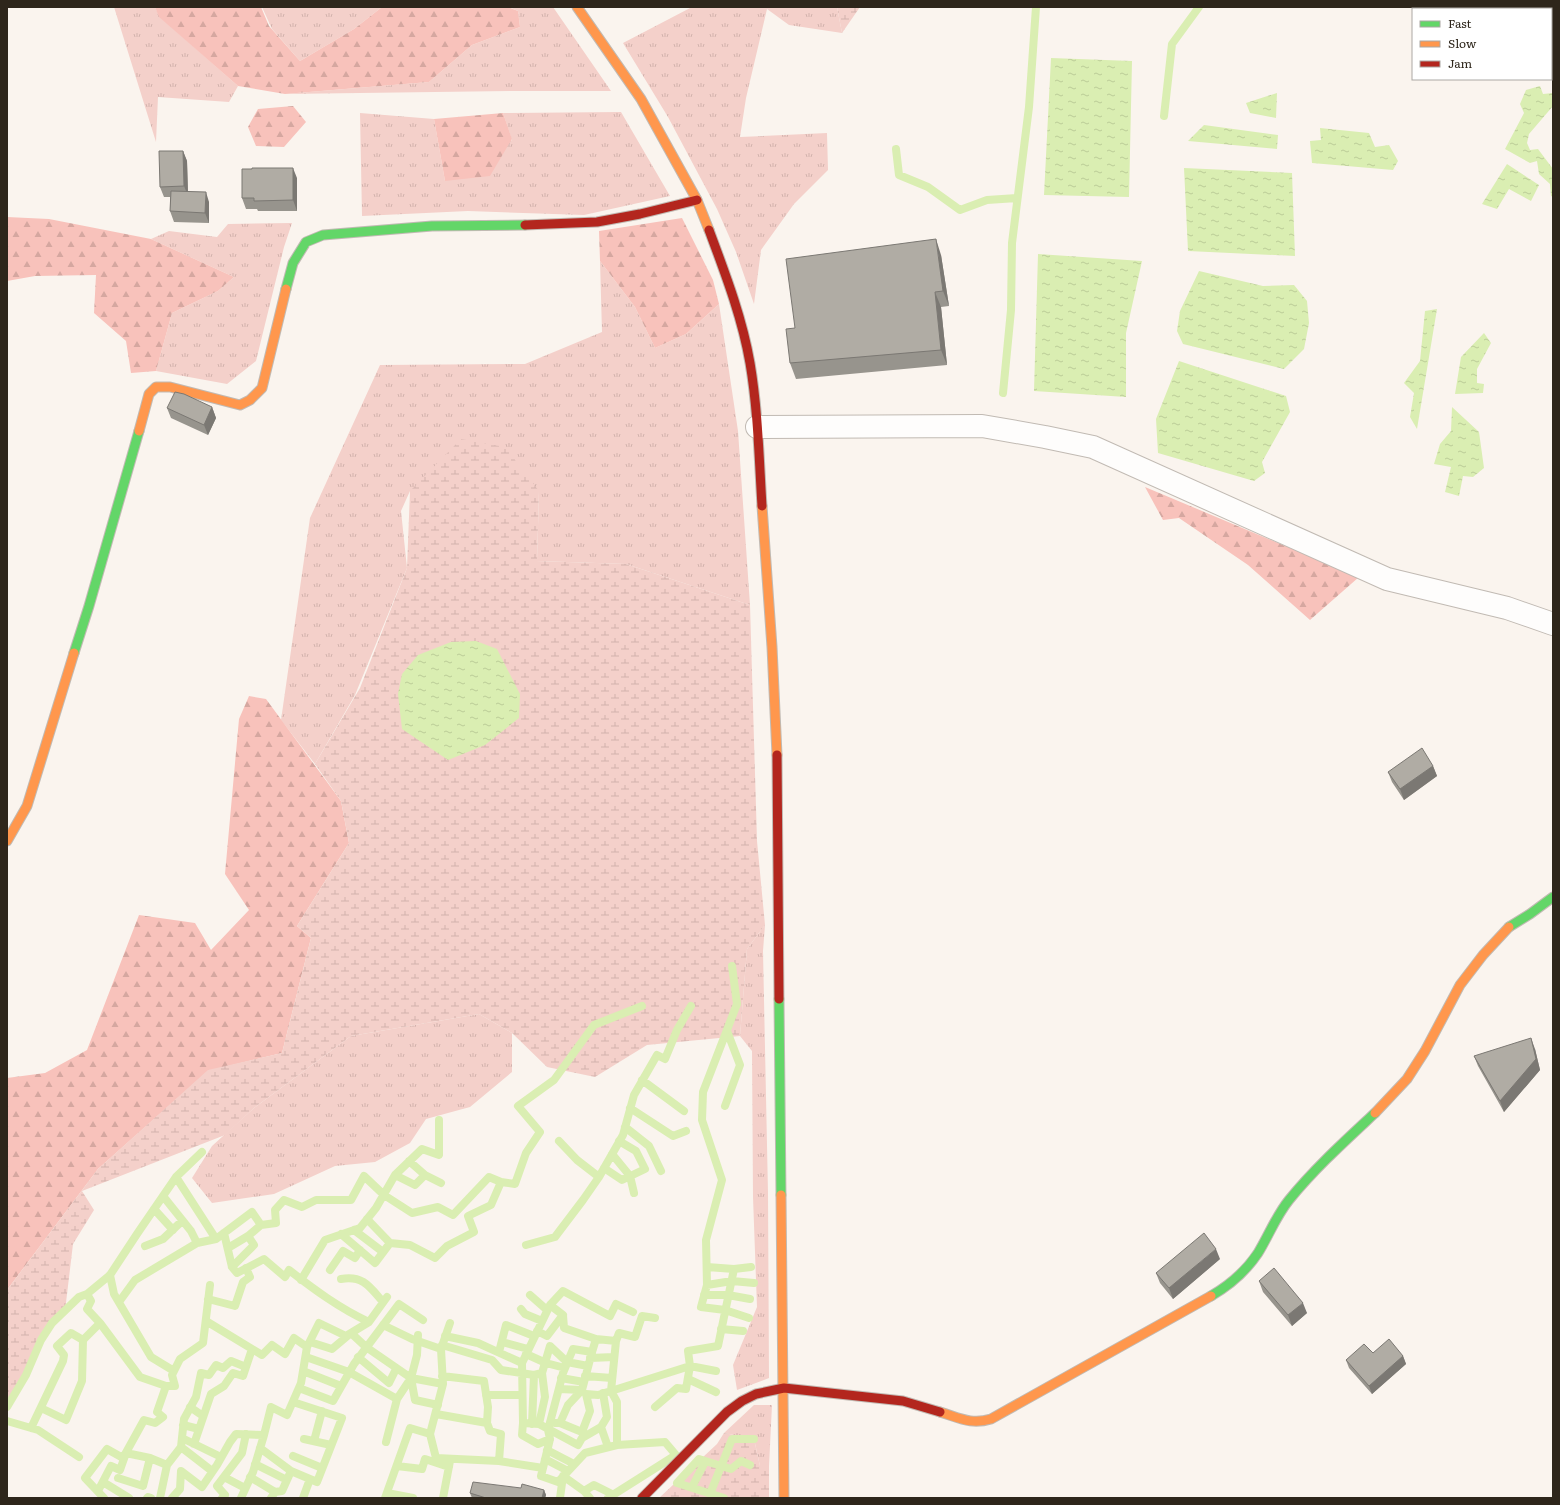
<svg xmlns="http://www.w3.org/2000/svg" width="1560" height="1505" font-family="Literata,serif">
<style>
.grass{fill:url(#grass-tufts)}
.forest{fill:url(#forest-firs)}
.wetland{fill:url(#wetland-marsh)}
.water{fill:url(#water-ripples)}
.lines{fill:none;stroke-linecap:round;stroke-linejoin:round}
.stream{stroke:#daeeb2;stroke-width:8}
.street-casing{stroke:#c1bab3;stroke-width:24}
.fast-casing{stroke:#c1bab3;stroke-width:11}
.slow-casing{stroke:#c1bab3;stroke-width:11}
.jam-casing{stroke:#c1bab3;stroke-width:11}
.street{stroke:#fefdfc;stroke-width:22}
.fast{stroke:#63d668;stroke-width:9}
.slow{stroke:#ff974d;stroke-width:9}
.jam{stroke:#b3261e;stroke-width:9}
.wall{fill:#97948d}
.shaded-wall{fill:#7b7873}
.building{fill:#b0aca4;stroke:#7b7873}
</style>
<defs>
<pattern id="grass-tufts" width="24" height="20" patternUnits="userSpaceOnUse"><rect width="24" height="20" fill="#f4d0ca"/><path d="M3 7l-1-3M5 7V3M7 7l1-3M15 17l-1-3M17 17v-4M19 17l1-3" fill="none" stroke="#d2b2ad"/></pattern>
<pattern id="forest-firs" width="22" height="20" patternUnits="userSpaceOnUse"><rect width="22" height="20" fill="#f8c2bb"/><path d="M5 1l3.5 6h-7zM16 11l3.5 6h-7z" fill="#d5a7a0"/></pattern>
<pattern id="wetland-marsh" width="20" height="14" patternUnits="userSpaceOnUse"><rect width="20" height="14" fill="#f4d0ca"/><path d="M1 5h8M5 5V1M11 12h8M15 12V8" fill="none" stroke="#d2b2ad"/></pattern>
<pattern id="water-ripples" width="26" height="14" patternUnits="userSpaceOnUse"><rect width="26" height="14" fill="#daeeb2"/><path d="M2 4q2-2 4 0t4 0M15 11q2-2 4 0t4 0" fill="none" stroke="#bbcc98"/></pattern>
</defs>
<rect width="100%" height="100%" fill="#faf4ee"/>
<path class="grass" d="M 114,7 L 155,7 L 160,17 L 238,86 L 229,102 L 158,97 L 156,142 Z
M 262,7 L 382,7 L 354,29 L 300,61 L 272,29 Z
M 509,7 L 553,7 L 611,91 L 512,91 L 285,94 L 429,82 L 472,45 L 520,27 L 518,11 Z
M 692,7 L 837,7 L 842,33 L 789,25 L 767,9 L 746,98 L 740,137 L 827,133 L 828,170 L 794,204 L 761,250 L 754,304 L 736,252 L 717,209 L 668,117 L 623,43 Z
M 621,112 L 670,196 L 584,215 L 468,211 L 362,216 L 360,113 L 434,119 L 445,181 L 512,140 L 503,113 Z
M 292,223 L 284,247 L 256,361 L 227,384 L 156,371 L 172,313 L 218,291 L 234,277 L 151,239 L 169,231 L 217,237 L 228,224 Z
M 600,261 L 635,307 L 655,348 L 686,334 L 719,304 L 738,431 L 750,605 L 626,564 L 537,561 L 539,491 L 410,491 L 401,511 L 407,568 L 355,695 L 315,764 L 281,720 L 310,518 L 380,365 L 525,364 L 602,332 Z
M 765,925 L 763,951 L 768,1193 L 769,1378 L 737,1390 L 733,1365 L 757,1307 L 753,1197 L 752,1051 L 740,1036 L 747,949 Z
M 479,1014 L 512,1033 L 512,1072 L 470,1107 L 426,1119 L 410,1143 L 375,1162 L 335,1166 L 274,1194 L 212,1203 L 192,1178 L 212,1146 L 254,1108 L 351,1036 Z
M 754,1405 L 772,1405 L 769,1466 L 760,1466 L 754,1439 L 724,1433 Z"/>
<path class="forest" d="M 155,7 L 261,7 L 269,26 L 300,61 L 354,29 L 382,7 L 508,7 L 518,11 L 520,27 L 472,45 L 429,82 L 285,94 L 238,86 L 159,17 Z
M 293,106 L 306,122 L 284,147 L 256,146 L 248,127 L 258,109 Z
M 503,113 L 512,139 L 490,176 L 445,181 L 434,119 Z
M 7,217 L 49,219 L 151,239 L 234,277 L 218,291 L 172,313 L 156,371 L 131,373 L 126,341 L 94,313 L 96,275 L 35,276 L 7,281 Z
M 682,218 L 713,280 L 719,304 L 686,334 L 655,348 L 635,307 L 600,261 L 599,231 Z
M 1145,487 L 1359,577 L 1310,620 L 1248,565 L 1179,518 L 1163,520 Z
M 249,696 L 266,699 L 341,801 L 349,843 L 297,926 L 311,938 L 282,1053 L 208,1071 L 98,1169 L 7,1290 L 7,1078 L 45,1073 L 87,1050 L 139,915 L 195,923 L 211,950 L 249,910 L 225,874 L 239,719 Z"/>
<path class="wetland" d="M 837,7 L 860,7 L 842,33 Z
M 461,439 L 505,447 L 539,491 L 537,561 L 626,564 L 750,605 L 757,841 L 765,925 L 747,949 L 740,1036 L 647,1045 L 595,1077 L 547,1067 L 512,1033 L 479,1014 L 351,1036 L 254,1108 L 225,1135 L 82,1191 L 94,1210 L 73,1244 L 65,1311 L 52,1323 L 41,1340 L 7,1406 L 7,1290 L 98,1169 L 208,1070 L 282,1053 L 311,938 L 297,926 L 349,843 L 341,801 L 315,764 L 360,688 L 407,568 L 410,491 Z
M 724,1433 L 754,1439 L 760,1466 L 769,1466 L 769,1498 L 659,1498 L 717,1444 Z"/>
<path class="water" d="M 1051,58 L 1132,61 L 1129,197 L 1044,195 Z
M 1540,86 L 1543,94 L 1553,93 L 1553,106 L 1529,134 L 1527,143 L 1530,150 L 1538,149 L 1553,169 L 1552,174 L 1553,197 L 1551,196 L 1550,184 L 1539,174 L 1537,161 L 1530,163 L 1505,149 L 1524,113 L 1520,104 L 1526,90 Z
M 1277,93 L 1276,118 L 1250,113 L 1246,103 Z
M 1204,125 L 1278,135 L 1277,149 L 1188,141 Z
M 1320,128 L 1369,133 L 1375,147 L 1389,145 L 1398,161 L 1393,170 L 1312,163 L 1310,141 L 1321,140 Z
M 1507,164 L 1539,185 L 1531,201 L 1509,189 L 1497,209 L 1482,204 Z
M 1184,168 L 1292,173 L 1295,256 L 1188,251 Z
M 1038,254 L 1142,261 L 1126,333 L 1126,397 L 1034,391 Z
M 1199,271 L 1263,286 L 1294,285 L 1307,301 L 1309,323 L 1304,349 L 1284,369 L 1183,344 L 1177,331 L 1180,311 Z
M 1437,309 L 1417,429 L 1410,417 L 1414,393 L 1404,383 L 1420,361 L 1425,311 Z
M 1484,333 L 1491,343 L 1477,369 L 1477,383 L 1484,384 L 1483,393 L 1455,394 L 1461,357 Z
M 1179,361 L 1286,396 L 1290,412 L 1262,462 L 1265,473 L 1254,481 L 1158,453 L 1156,419 Z
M 1452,407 L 1479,432 L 1484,468 L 1473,477 L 1463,476 L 1459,496 L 1445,492 L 1451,467 L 1434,464 L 1440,444 L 1451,431 Z
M 476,641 L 497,649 L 520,694 L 519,718 L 485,745 L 448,760 L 402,729 L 398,694 L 402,674 L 418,655 L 451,642 Z"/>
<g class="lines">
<path class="stream" d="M 1164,116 L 1172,44 L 1199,7
M 896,149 L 899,175 L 928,187 L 960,210 L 987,200 L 1017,198
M 1003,393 L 1011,310 L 1012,243 L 1029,107 L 1036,7
M 732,966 L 737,1004 L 703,1092 L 702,1120 L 722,1180 L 706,1240 L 707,1285 L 701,1307 L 725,1310 L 749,1318
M 642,1080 L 684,1111
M 725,1106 L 740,1065 L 727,1031
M 630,1108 L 673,1136 L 686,1131
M 625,1127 L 649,1146 L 661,1171
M 559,1141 L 577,1160 L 599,1177 L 623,1135 L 634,1095 L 657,1055 L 665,1059 L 677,1030 L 691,1006
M 612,1154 L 630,1176 L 634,1193
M 409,1161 L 425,1175 L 441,1183
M 604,1168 L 622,1180 L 645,1169 L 636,1151 L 619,1141
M 395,1175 L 415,1185 L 425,1175
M 176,1177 L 216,1239
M 163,1196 L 191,1231 L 197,1243
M 154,1209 L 173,1230
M 367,1219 L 390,1243
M 354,1230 L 383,1252
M 224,1233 L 232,1267 L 237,1273 L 264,1259 L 285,1277 L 289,1270 C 315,1290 339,1308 369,1322
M 341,1234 L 375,1263 L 390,1243 L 410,1245 L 435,1258 L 447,1246 L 474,1232 L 468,1216 L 491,1205 L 501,1182
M 526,1245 L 555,1237 L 583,1200 L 599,1177
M 145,1246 L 163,1239 L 182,1221
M 228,1248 L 248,1236 L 261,1225
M 232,1267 L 254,1245 L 248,1236
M 707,1267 L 734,1269
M 330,1270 L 343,1251 L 355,1258 L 360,1250
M 110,1275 L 114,1294 L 151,1357 L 174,1371
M 341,1279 C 363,1275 370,1287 383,1302
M 301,1280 L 325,1240 L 360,1228 L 376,1208 L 395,1175 L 422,1149 L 439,1155 L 439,1120
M 707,1285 L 732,1281 L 754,1283
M 87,1294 L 91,1301 L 87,1309 L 100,1323 L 140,1377 L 166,1386
M 530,1295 L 547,1310
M 704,1295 L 728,1295 L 750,1299
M 208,1299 L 235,1306 L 243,1282 L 250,1277 L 246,1268
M 119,1302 L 135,1280 L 197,1243 L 216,1239 L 252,1212 L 261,1225 L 276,1223 L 275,1210 L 284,1200 L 302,1207 L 316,1200 L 351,1200 L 364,1176 L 384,1195 L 412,1213 L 438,1207 L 453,1215 L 489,1177 L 501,1182 L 515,1184 L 526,1153 L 540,1132 L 518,1106 L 554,1080 L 594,1025 L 642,1006
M 550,1305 L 563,1291 L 610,1316 L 616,1304 L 633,1312
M 521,1309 L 525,1314 L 542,1321
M 206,1321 L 262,1355 L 272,1345 L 285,1354 L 294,1338 L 307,1347
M 450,1323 L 441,1349 L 443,1384 L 430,1434 L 436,1458 L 499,1461 L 543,1468 L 541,1476 L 558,1482 L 585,1453 L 617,1445 L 665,1442 L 676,1455 L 608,1498
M 383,1325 L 412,1339 L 441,1349
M 721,1329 L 743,1331
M 537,1331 L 547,1336 L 563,1315
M 445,1336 L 478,1343 L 522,1363 L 523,1423 L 522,1435 L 538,1444 L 550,1439 L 543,1468
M 310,1342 L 332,1349 L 351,1333 L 366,1347 L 411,1378 L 443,1384
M 502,1342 L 528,1349
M 442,1345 L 492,1360 L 501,1370 L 534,1375 L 542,1373 L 550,1346 L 567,1362 L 588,1366
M 499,1352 L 506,1325 L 534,1336
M 526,1354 L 546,1363 L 565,1368
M 306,1357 L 349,1372 L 397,1399
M 358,1357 L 389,1383 L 396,1369
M 590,1358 L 614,1357
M 522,1363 L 550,1305 L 563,1315 L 564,1328 L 596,1339 L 616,1341 L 619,1333 L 635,1337 L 642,1316 L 655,1318
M 303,1371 L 341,1386
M 442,1376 L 484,1381 L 488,1407 L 487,1423
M 585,1376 L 612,1378
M 411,1378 L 415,1400 L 438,1405
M 561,1378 L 584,1382
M 688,1379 L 716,1392
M 299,1388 L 333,1401 L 354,1364 L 399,1304 L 423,1320
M 559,1389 L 582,1390
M 486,1395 L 522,1395
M 7,1407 L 26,1375 L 41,1340 L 52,1323 L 79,1297 L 87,1294 L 110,1275 L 137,1234 L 176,1177 L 202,1152
M 190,1407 L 203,1416
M 655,1407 L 677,1388 L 686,1389 L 690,1366 L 688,1351 L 718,1346 L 734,1269 L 751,1267
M 41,1408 L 66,1420 L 82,1381 L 83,1340
M 436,1414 L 487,1423 L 490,1431 L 501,1434 L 499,1461
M 7,1421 L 38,1430 L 79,1457
M 523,1423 L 539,1424 L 578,1445 L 582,1438 L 601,1427 L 608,1447
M 555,1423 L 560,1423 L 568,1405 L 582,1390 L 592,1352
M 560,1423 L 582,1432 L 590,1411 L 586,1394 L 598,1395 L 611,1391 L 616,1341
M 532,1424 L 534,1375
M 539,1424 L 545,1397 L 542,1373
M 183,1425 L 199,1429
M 601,1427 L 607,1417 L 603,1393
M 31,1428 L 63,1361 L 64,1355 L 57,1346 L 71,1333 L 83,1340 L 100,1323
M 182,1438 L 221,1457
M 304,1439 L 331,1445
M 550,1439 L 548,1430 L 563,1373 L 573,1349 L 592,1352 L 596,1339
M 314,1441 L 322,1411
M 386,1442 L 397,1399 L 411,1378 L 417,1355 L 418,1335
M 194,1444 L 211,1394 L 224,1386 L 233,1373 L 243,1376 L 246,1367
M 617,1445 L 617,1402 L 611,1391 L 690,1366 L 716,1371
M 181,1447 L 212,1471
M 260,1448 L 291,1471 L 317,1482 L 342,1418 L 293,1402
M 547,1450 L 574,1464
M 293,1456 L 322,1468
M 545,1459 L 568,1471
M 255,1464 L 287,1480
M 397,1466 L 422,1469 L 425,1459 L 449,1467
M 224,1477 L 245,1488
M 250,1477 L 275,1492
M 118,1478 L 143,1486 L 150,1458
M 103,1482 L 129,1498
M 692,1487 L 705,1462
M 98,1491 L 111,1466 L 120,1470 L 126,1453 L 150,1458 L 167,1465
M 584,1491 L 590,1498
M 387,1493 L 413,1498
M 710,1494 L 732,1439 L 754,1439
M 104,1498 L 85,1478 L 107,1449 L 123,1458 L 144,1420 L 155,1423 L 163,1417 L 157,1412 L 166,1386 L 175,1386 L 172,1375 L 180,1359 L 203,1343 L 210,1285
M 147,1498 L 148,1497 L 151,1498
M 160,1498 L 167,1465 L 181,1447 L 184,1419 L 196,1397 L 201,1373 L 209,1375 L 216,1365 L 223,1368 L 231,1361 L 246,1367 L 252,1349
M 172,1498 L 180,1489 L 181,1471 L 202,1487 L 217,1465 L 230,1442 L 236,1434 L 264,1435 L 271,1407 L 287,1415 L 301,1383 L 307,1347 L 319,1323 L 346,1336 L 369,1322 L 387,1297
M 222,1498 L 225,1495 L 217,1486 L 242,1453 L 246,1434
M 241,1498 L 253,1472 L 264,1435
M 271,1498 L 275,1492 L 282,1491 L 291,1471
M 303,1498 L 310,1479
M 385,1498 L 410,1428 L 430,1434
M 443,1498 L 450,1461
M 560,1498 L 563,1476 L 584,1491 L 594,1485 L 612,1494
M 724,1498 L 677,1483 L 699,1459 L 731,1469 L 741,1461 L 750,1465"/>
<g class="street-casing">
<path id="street" d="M 757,427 L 982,426 L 1045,437 L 1093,447 L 1387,579 L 1507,608 L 1553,624"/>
</g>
<g class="fast-casing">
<path id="fast" d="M 286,289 L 293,263 L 306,242 L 323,235 L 432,226 L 525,225
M 74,653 L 89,606 L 139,431
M 1509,927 L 1530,914 L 1553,897
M 779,999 L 781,1195
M 1211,1296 C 1230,1285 1246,1271 1258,1253 C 1269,1235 1276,1216 1289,1200 C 1315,1168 1345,1141 1375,1113"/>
</g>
<g class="slow-casing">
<path id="slow" d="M 577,7 L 641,99 L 697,200 L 709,230
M 139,431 L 149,394 L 156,387 L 170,387 L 240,405 L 250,400 L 262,388 L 286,289
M 762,506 L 772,647 L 777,755
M 7,841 L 27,806 L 74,653
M 1375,1113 L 1407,1079 L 1425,1051 L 1460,985 L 1483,955 L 1509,927
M 781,1195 L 784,1498
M 940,1412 C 960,1418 971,1425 991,1419 L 1211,1296"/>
</g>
<g class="jam-casing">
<path id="jam" d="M 525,225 L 597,222 L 640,214 L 697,200
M 709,230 C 725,273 742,317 750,363 C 758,410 759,458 762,506
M 777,755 L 779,999
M 642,1498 L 727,1412 L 742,1401 L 756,1394 L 784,1388 L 903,1401 L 940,1412"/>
</g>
<use href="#street" class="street"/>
<use href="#fast" class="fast"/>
<use href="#slow" class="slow"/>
<use href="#jam" class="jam"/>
</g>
<path class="wall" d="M 183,151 L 187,161 L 188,191 L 209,202 L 209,223 L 174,222 L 170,211 L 170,197 L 164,197 L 160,187 Z
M 297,178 L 297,211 L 258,211 L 257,209 L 246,209 L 242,198 Z
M 941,255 L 949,306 L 941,307 L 947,365 L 796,379 L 790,363 Z
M 212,407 L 216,418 L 208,435 L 171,418 L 167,408 Z
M 1433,766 L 1437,776 L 1404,800 L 1392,782 L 1388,772 Z
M 1535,1049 L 1540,1070 L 1504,1112 L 1478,1066 L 1474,1056 Z
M 1220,1259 L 1173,1299 L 1160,1283 L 1156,1273 Z
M 1259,1281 L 1307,1313 L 1292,1326 L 1263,1292 Z
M 1403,1356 L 1406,1364 L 1372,1394 L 1349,1368 L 1346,1360 Z
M 521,1488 L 544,1490 L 546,1495 L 545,1498 L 472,1498 L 470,1493 Z"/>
<path class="shaded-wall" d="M 183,151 L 187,161 L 188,196 L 184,186 Z
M 293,168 L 297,178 L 297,211 L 293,200 Z
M 206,192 L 209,202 L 209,223 L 205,213 Z
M 936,239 L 941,255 L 949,306 L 943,291 Z
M 935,292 L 941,307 L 947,365 L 941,350 Z
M 212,407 L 216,418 L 208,435 L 204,425 Z
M 1433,766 L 1437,776 L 1404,800 L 1400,789 Z
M 1531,1038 L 1535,1049 L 1540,1070 L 1504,1112 L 1500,1101 Z
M 1216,1249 L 1220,1259 L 1173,1299 L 1169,1288 Z
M 1303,1303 L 1307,1313 L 1292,1326 L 1288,1315 Z
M 1403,1356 L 1406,1364 L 1372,1394 L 1369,1386 Z
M 544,1490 L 546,1495 L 545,1498 L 542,1498 Z"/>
<path class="building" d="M 159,151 L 183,151 L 184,186 L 160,187 Z
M 252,168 L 293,168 L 293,200 L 254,201 L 254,198 L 242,198 L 242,169 L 252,169 Z
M 171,191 L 206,192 L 205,213 L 170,211 Z
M 936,239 L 943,291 L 935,292 L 941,350 L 790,363 L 786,329 L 795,328 L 786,259 Z
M 175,392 L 184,394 L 212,407 L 204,425 L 167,408 Z
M 1422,748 L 1433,766 L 1400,789 L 1388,772 Z
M 1531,1038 L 1536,1059 L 1500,1101 L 1474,1056 Z
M 1204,1233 L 1216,1249 L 1169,1288 L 1156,1273 Z
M 1274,1268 L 1303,1303 L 1288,1315 L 1259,1281 Z
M 1389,1339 L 1403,1356 L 1369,1386 L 1346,1360 L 1364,1344 L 1373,1353 Z
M 473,1482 L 521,1488 L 522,1484 L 544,1490 L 542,1498 L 486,1498 L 470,1493 Z"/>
<rect width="1560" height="1505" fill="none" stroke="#2e261b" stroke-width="16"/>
<rect x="1412" y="8" width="140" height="72" fill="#ffffff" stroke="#aba8a4"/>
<rect x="1420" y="21" width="20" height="6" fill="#63d668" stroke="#aba8a4"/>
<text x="1448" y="28" font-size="12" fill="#2e261b">Fast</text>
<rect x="1420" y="41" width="20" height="6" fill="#ff974d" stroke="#aba8a4"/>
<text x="1448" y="48" font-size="12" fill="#2e261b">Slow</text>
<rect x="1420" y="61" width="20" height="6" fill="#b3261e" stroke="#aba8a4"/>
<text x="1448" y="68" font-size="12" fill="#2e261b">Jam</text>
</svg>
